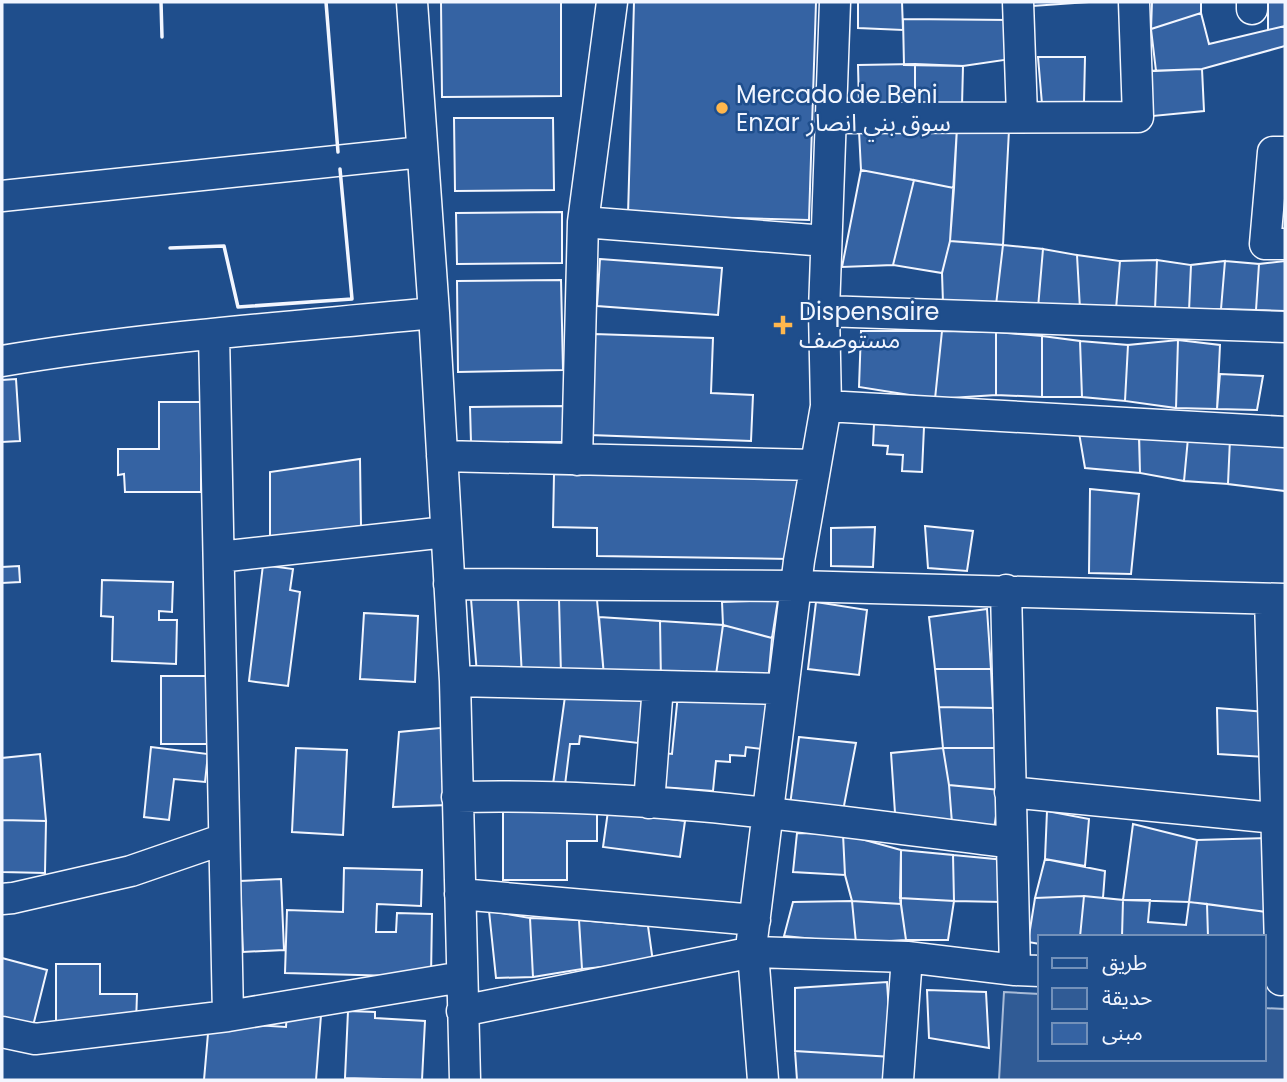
<svg xmlns="http://www.w3.org/2000/svg" width="1287" height="1082" font-family="Poppins,'Noto Sans Arabic',sans-serif">
<style>
.green{fill:#305b95;stroke:#a8bbd7;stroke-width:2}
.building{fill:#3563a3;stroke:#f2f6ff;stroke-width:2}
.lines{fill:none;stroke-linecap:round;stroke-linejoin:round}
.minor-casing{stroke:#f2f6ff;stroke-width:33}
.minor{stroke:#1f4e8c;stroke-width:30}
.wall{stroke:#f2f6ff;stroke-width:3.5}
.poi-dot{fill:#ffb74d;stroke:#1f4e8c;stroke-width:2.5}
.labels{text-anchor:middle;dominant-baseline:central;stroke-width:5;stroke-linejoin:round;paint-order:stroke}
.poi-label{font-size:24px;fill:#f2f6ff;stroke:#1f4e8c;text-anchor:start}
</style>
<rect width="100%" height="100%" fill="#1f4e8c"/>
<path class="green" d="M 1004,992 L 1040,994 L 1040,1059 L 1264,1059 L 1264,1008 L 1285,1009 L 1285,1080 L 999,1080 Z"/>
<path class="building" d="M 441,2 L 561,2 L 561,96 L 442,97 Z
M 634,2 L 816,2 L 809,220 L 628,215 Z
M 858,2 L 902,2 L 903,30 L 858,28 Z
M 1033,2 L 1089,2 L 1033,6 Z
M 1152,2 L 1201,2 L 1201,13 L 1151,29 Z
M 1268,2 L 1285,2 L 1285,26 L 1268,30 Z
M 1201,13 L 1209,44 L 1285,26 L 1285,46 L 1202,69 L 1156,71 L 1151,29 Z
M 903,19 L 1009,20 L 1011,59 L 963,66 L 904,65 Z
M 1038,57 L 1085,57 L 1084,102 L 1042,104 Z
M 915,64 L 963,66 L 962,106 L 915,107 Z
M 915,64 L 915,107 L 859,105 L 858,65 Z
M 1202,69 L 1204,111 L 1153,116 L 1146,71 Z
M 454,118 L 553,118 L 554,190 L 455,191 Z
M 957,127 L 954,188 L 861,170 L 859,131 Z
M 957,127 L 1009,130 L 1003,245 L 950,241 Z
M 861,170 L 914,180 L 893,265 L 842,267 Z
M 914,180 L 954,188 L 950,241 L 942,273 L 893,265 Z
M 562,212 L 562,263 L 457,264 L 456,213 Z
M 950,241 L 1003,245 L 996,305 L 943,303 L 942,273 Z
M 1003,245 L 1043,249 L 1038,308 L 996,305 Z
M 1043,249 L 1077,255 L 1080,309 L 1038,308 Z
M 1077,255 L 1120,261 L 1116,309 L 1080,309 Z
M 600,259 L 722,268 L 718,315 L 597,306 Z
M 1157,260 L 1191,265 L 1189,311 L 1155,310 Z
M 1157,260 L 1155,310 L 1116,309 L 1120,261 Z
M 1225,261 L 1259,264 L 1256,310 L 1221,309 Z
M 1225,261 L 1221,309 L 1189,311 L 1191,265 Z
M 1285,261 L 1285,311 L 1256,310 L 1259,264 Z
M 561,280 L 563,370 L 458,372 L 457,281 Z
M 861,331 L 942,331 L 935,399 L 859,387 Z
M 942,331 L 996,332 L 996,395 L 935,399 Z
M 996,332 L 1042,336 L 1042,397 L 996,395 Z
M 594,334 L 713,338 L 711,393 L 753,395 L 751,441 L 590,435 Z
M 1042,336 L 1080,341 L 1082,397 L 1042,397 Z
M 1178,340 L 1220,345 L 1217,409 L 1176,408 Z
M 1178,340 L 1176,408 L 1125,401 L 1128,345 Z
M 1080,341 L 1128,345 L 1125,401 L 1082,397 Z
M 1220,374 L 1263,376 L 1257,410 L 1217,409 Z
M 16,379 L 20,441 L 2,442 L 2,380 Z
M 159,402 L 201,402 L 201,492 L 125,492 L 124,474 L 118,475 L 118,449 L 159,449 Z
M 569,406 L 568,442 L 471,442 L 470,407 Z
M 874,424 L 924,427 L 922,472 L 902,471 L 903,455 L 887,454 L 888,446 L 873,445 Z
M 1139,431 L 1188,438 L 1184,481 L 1140,473 Z
M 1079,433 L 1139,439 L 1140,473 L 1085,468 Z
M 1188,438 L 1230,439 L 1228,484 L 1184,481 Z
M 1230,439 L 1285,443 L 1285,491 L 1228,484 Z
M 360,459 L 361,526 L 270,540 L 270,472 Z
M 554,474 L 801,479 L 790,559 L 597,556 L 597,528 L 553,527 Z
M 1090,489 L 1139,494 L 1131,574 L 1089,573 Z
M 925,526 L 973,531 L 967,571 L 928,568 Z
M 875,527 L 873,567 L 831,566 L 831,528 Z
M 263,565 L 293,569 L 290,590 L 300,592 L 288,686 L 249,681 Z
M 19,566 L 20,582 L 2,583 L 2,567 Z
M 102,580 L 173,582 L 172,612 L 159,611 L 159,620 L 177,620 L 176,664 L 112,661 L 113,617 L 101,616 Z
M 471,599 L 518,600 L 522,677 L 477,674 Z
M 559,599 L 597,600 L 604,676 L 561,674 Z
M 559,599 L 561,674 L 522,677 L 518,600 Z
M 778,600 L 772,638 L 723,625 L 722,602 Z
M 816,602 L 867,610 L 859,675 L 808,669 Z
M 987,609 L 991,669 L 935,669 L 929,617 Z
M 364,613 L 418,616 L 415,682 L 360,679 Z
M 599,617 L 660,621 L 661,682 L 604,676 Z
M 660,621 L 723,625 L 715,682 L 661,682 Z
M 723,625 L 772,638 L 768,682 L 715,682 Z
M 935,669 L 991,669 L 993,708 L 939,707 Z
M 161,676 L 215,676 L 215,744 L 161,744 Z
M 566,689 L 644,698 L 638,743 L 580,736 L 579,744 L 570,744 L 565,785 L 553,784 Z
M 678,694 L 776,703 L 771,750 L 746,747 L 745,756 L 730,755 L 730,762 L 716,761 L 713,791 L 661,787 L 664,753 L 672,754 Z
M 939,707 L 993,708 L 999,748 L 943,748 Z
M 1217,708 L 1266,712 L 1265,757 L 1218,754 Z
M 450,727 L 448,805 L 393,807 L 399,732 Z
M 799,737 L 856,743 L 843,811 L 790,805 Z
M 151,747 L 208,754 L 205,782 L 174,779 L 169,820 L 144,817 Z
M 296,748 L 347,750 L 343,835 L 292,832 Z
M 943,748 L 999,748 L 1000,790 L 949,785 Z
M 943,748 L 949,785 L 952,823 L 895,813 L 891,753 Z
M 40,754 L 46,821 L 2,820 L 2,758 Z
M 949,785 L 1000,790 L 994,829 L 952,823 Z
M 597,809 L 597,841 L 567,841 L 567,880 L 503,880 L 503,810 Z
M 608,811 L 685,821 L 680,857 L 603,847 Z
M 1047,811 L 1089,819 L 1085,866 L 1045,859 Z
M 2,820 L 46,821 L 45,873 L 2,872 Z
M 1133,824 L 1197,840 L 1189,902 L 1123,900 Z
M 797,833 L 843,834 L 845,875 L 793,872 Z
M 843,834 L 901,850 L 901,904 L 852,901 L 845,875 Z
M 1268,838 L 1267,912 L 1189,902 L 1197,840 Z
M 901,850 L 953,855 L 954,901 L 900,898 Z
M 953,855 L 1005,860 L 1002,902 L 954,901 Z
M 1045,859 L 1105,871 L 1103,898 L 1084,896 L 1035,898 Z
M 344,868 L 422,870 L 421,906 L 377,904 L 376,932 L 396,932 L 397,913 L 432,914 L 431,977 L 285,973 L 287,910 L 343,912 Z
M 281,879 L 284,950 L 243,952 L 240,881 Z
M 1084,896 L 1080,937 L 1040,937 L 1040,944 L 1028,942 L 1035,898 Z
M 1084,896 L 1123,900 L 1122,937 L 1080,937 Z
M 900,898 L 954,901 L 948,940 L 906,940 Z
M 1123,900 L 1150,900 L 1148,922 L 1186,925 L 1189,902 L 1207,904 L 1208,937 L 1122,937 Z
M 852,901 L 856,943 L 784,936 L 793,902 Z
M 852,901 L 901,904 L 906,940 L 856,943 Z
M 1207,904 L 1267,912 L 1264,957 L 1264,937 L 1208,937 Z
M 489,911 L 530,918 L 533,977 L 496,978 Z
M 530,918 L 579,920 L 582,969 L 533,977 Z
M 579,920 L 648,926 L 653,962 L 582,969 Z
M 2,958 L 47,970 L 33,1026 L 2,1018 Z
M 56,964 L 100,964 L 100,994 L 137,994 L 136,1024 L 56,1023 Z
M 887,982 L 892,1057 L 795,1051 L 795,988 Z
M 927,990 L 986,992 L 989,1048 L 929,1038 Z
M 348,1011 L 375,1012 L 375,1018 L 425,1021 L 422,1080 L 345,1078 Z
M 287,1012 L 321,1015 L 316,1080 L 204,1080 L 209,1022 L 286,1027 Z
M 795,1051 L 892,1057 L 889,1080 L 797,1080 Z"/>
<g class="lines">
<g class="minor-casing">
<path id="minor" d="M 412,2 L 434,313 L 455,681 L 465,1080
M 1018,2 L 1022,116
M 1252,2 L 1252,9
M 831,118 L 1138,117 L 1134,2
M 1285,152 L 1273,152 L 1265,244 L 1285,244
M 2,196 L 422,152
M 583,222 L 612,2
M 824,311 L 1285,327
M 214,334 L 228,1016
M 2,361 C 144,337 290,327 434,313
M 826,406 L 1285,432
M 442,456 L 815,465
M 577,460 L 583,222 L 826,241
M 219,557 L 446,532
M 449,584 L 796,586 L 1285,599
M 1006,590 L 1015,970
M 1270,599 L 1281,980
M 455,681 L 783,689
M 1010,792 L 1285,819
M 457,797 C 643,792 828,820 1012,843
M 649,803 L 658,686
M 460,894 L 755,920
M 2,899 L 13,898 L 131,871 L 224,839
M 462,1011 L 753,952 L 907,957 L 1015,970 L 1040,971
M 2,1032 L 35,1039 L 228,1016 L 462,977
M 763,1080 L 752,940 L 799,561 L 826,406 L 824,311 L 835,2
M 898,1080 L 907,957"/>
</g>
<use href="#minor" class="minor"/>
<path class="wall" d="M 161,2 L 162,37
M 326,2 L 338,152
M 170,248 L 224,246 L 238,307 L 352,299 L 340,169"/>
</g>
<g class="poi-dot">
<circle cx="722" cy="108" r="7"/>
<path d="M779.5 314.5h7v7h7v7h-7v7h-7v-7h-7v-7h7z"/>
</g>
<g class="labels">
<g class="poi-label">
<text x="736" y="94">Mercado de Beni<tspan x="736" dy="28">Enzar سوق بني انصار</tspan></text>
<text x="799" y="311">Dispensaire<tspan x="799" dy="28">مستوصف</tspan></text>
</g>
</g>
<rect width="1287" height="1082" fill="none" stroke="#f2f6ff" stroke-width="7"/>
<rect x="1038" y="935" width="228" height="126" fill="#1f4e8c" stroke="#7391ba" stroke-width="2"/>
<rect x="1052" y="958" width="35" height="10" fill="#1f4e8c" stroke="#7391ba" stroke-width="2"/>
<text x="1102" y="970" font-size="21" fill="#f2f6ff">طريق</text>
<rect x="1052" y="988" width="35" height="21" fill="#305b95" stroke="#7391ba" stroke-width="2"/>
<text x="1102" y="1005" font-size="21" fill="#f2f6ff">حديقة</text>
<rect x="1052" y="1023" width="35" height="21" fill="#3563a3" stroke="#7391ba" stroke-width="2"/>
<text x="1102" y="1040" font-size="21" fill="#f2f6ff">مبنى</text>
</svg>
